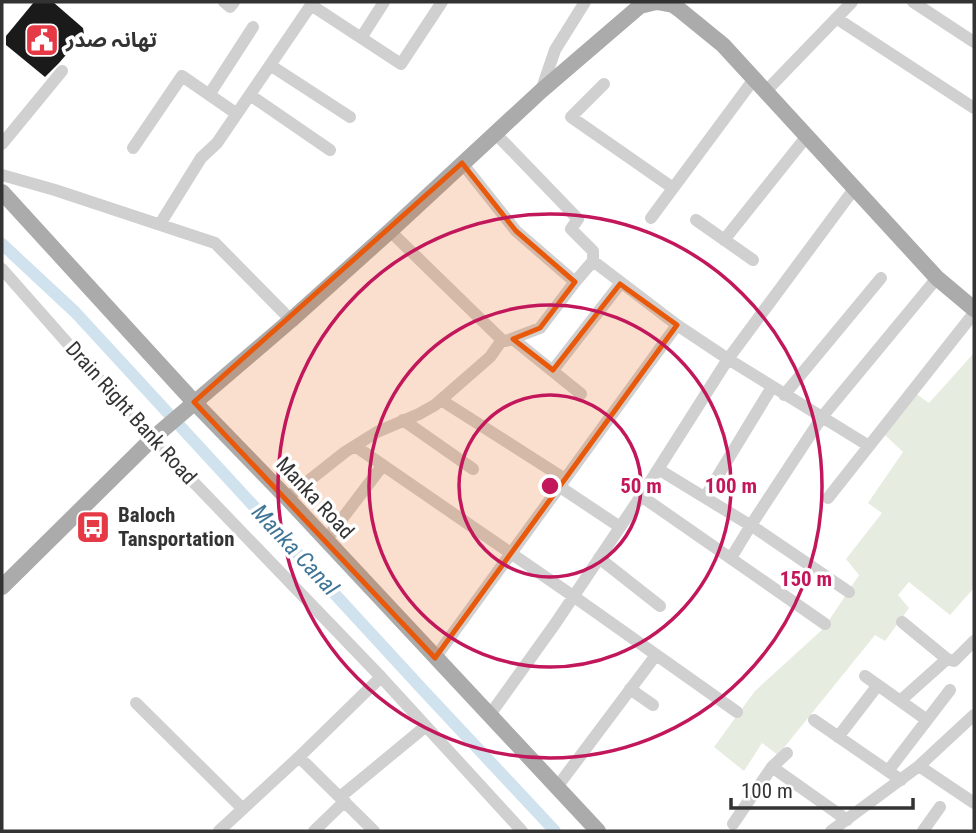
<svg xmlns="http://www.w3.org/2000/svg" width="976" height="833" font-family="'Roboto Condensed','Noto Sans Arabic',sans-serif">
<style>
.green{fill:#e6ecdf}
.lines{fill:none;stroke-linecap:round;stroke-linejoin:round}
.canal{stroke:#cfe2ee;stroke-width:12}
.building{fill:#1a1a1a}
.minor{stroke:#d0d0d0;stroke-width:12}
.major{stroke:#ababab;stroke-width:16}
.marked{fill:#e8590c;fill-opacity:0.2;stroke:#e8590c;stroke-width:5;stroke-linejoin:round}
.ring{fill:none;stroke:#c2185b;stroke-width:3.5}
.labels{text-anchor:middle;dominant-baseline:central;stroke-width:7;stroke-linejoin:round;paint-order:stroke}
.poi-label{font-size:21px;font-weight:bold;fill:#333;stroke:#fff;text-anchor:start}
.street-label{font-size:21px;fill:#333;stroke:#fff}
.water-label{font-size:23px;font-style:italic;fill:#3f7597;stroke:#fff}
.centre{fill:#c2185b;stroke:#fff;stroke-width:3.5}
.ring-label{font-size:21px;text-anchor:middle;font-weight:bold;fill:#c2185b;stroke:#fff;stroke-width:7;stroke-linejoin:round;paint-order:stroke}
</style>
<rect width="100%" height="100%" fill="#fff"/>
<path class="green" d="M 974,353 L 974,588 L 950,615 L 909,582 L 898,595 L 909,608 L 885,641 L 875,635 L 778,755 L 762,743 L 744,771 L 714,747 L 755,691 L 824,628 L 859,575 L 846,559 L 882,513 L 868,503 L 903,452 L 885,435 L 912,391 L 929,403 Z"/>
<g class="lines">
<path class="canal" d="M 2,244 L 75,312 L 424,691 L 555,831"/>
</g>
<path class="building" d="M 34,2 L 53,2 L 83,28 L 84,34 L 59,63 L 45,77 L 6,45 L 6,36 Z"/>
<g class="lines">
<path class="minor" d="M 224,2 L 230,7 L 234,2
M 913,2 L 974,42
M 311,5 L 401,64 L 442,2
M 836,18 L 974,108
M 361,38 L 384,2
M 270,65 L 350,117
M 604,84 L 571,117 L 673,188
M 541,91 L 555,50 L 585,2
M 766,91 L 852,2
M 209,95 L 253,27
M 250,95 L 330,150
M 2,144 L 62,71
M 133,148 L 182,76 L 237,114
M 462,163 L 516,231 L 575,282
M 2,175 L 55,190 L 215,243 L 291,320
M 651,218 L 754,79
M 696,220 L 753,260
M 160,224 L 201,158 L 217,143 L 313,2
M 390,231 L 502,340 L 506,341 L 540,328 L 575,282 L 593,261 L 593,251 L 571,229 L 578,219 L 495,133
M 724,240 L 807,136
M 593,261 L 677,325 L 728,359 L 869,446
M 2,269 L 152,439 L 381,677 L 522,831
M 513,339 L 581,394
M 553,370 L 620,284
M 784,395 L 881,278
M 441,400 L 565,479
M 403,420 L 473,469
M 355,446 L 573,596 L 737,712
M 658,469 L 758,530 L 849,592
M 560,487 L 620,527
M 641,496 L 825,624
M 705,497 L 772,387
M 287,498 L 345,452 L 377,432 L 419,414 L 435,405 L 490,357 L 502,340
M 828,498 L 974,313
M 326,540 L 383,465
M 599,558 L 660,606
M 731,558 L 751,525 L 822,417 L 937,278
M 902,622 L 947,659
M 435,658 L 677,325
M 865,676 L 927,720
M 630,689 L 653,705
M 900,701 L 947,659 L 954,661 L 974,641
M 136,703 L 243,809
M 489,716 L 555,624 L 641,496 L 728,359 L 854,189
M 814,720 L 901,780
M 838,737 L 878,685
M 299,757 L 374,831
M 919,766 L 974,803
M 772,767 L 847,820
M 888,771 L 950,690
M 557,787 L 656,655
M 340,797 L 426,726
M 733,824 L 772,767 L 787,753
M 219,831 L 299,757 L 381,677
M 314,831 L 345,801
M 831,831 L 919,766 L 974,715
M 923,831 L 940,807"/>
<path class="major" d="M 657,2 L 673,5 L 680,10 L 723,45 L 937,278 L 974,309
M 2,192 L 194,402 L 287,498 L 598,831
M 2,587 L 152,439 L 291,320 L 390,231 L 541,91 L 640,6 L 656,2"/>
</g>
<path class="marked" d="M 462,163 L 516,231 L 575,282 L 540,328 L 513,339 L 553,370 L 620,284 L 677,325 L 435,658 L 194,402 Z"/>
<g class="ring">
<circle cx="550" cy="486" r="91"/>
<circle cx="550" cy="486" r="181"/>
<circle cx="550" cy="486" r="272"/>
</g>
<defs>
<g id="civic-square" transform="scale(1.75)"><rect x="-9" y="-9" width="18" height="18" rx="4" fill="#e63946" stroke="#fff"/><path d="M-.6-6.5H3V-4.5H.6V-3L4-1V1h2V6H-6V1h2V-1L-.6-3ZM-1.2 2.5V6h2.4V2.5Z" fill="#fff"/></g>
<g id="bus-square" transform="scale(1.75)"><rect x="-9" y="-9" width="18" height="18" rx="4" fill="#e63946" stroke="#fff"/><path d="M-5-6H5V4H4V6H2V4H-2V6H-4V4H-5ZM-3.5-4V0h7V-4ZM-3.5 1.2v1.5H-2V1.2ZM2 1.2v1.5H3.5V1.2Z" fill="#fff"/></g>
</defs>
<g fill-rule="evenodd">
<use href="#civic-square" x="42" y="40"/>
<use href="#bus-square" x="93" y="527"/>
</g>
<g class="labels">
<g class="poi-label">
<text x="66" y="40">تھانہ صدر</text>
<text x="118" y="515">Baloch<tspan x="118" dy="24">Tansportation</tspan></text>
</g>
<g class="street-label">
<text transform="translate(131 413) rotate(48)">Drain Right Bank Road</text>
<text transform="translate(315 498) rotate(47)">Manka Road</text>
</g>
<g class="water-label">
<text transform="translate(295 550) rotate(47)">Manka Canal</text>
</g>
</g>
<circle cx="550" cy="486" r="10" class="centre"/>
<g class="ring-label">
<text x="641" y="493">50 m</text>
<text x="731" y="493">100 m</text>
<text x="806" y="586">150 m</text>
</g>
<rect width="976" height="833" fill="none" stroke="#333333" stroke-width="7"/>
<path d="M731 798v10h182v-10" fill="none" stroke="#333333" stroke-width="3.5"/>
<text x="741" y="798" font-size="21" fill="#333333" stroke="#ffffff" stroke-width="5" paint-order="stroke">100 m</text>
</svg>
